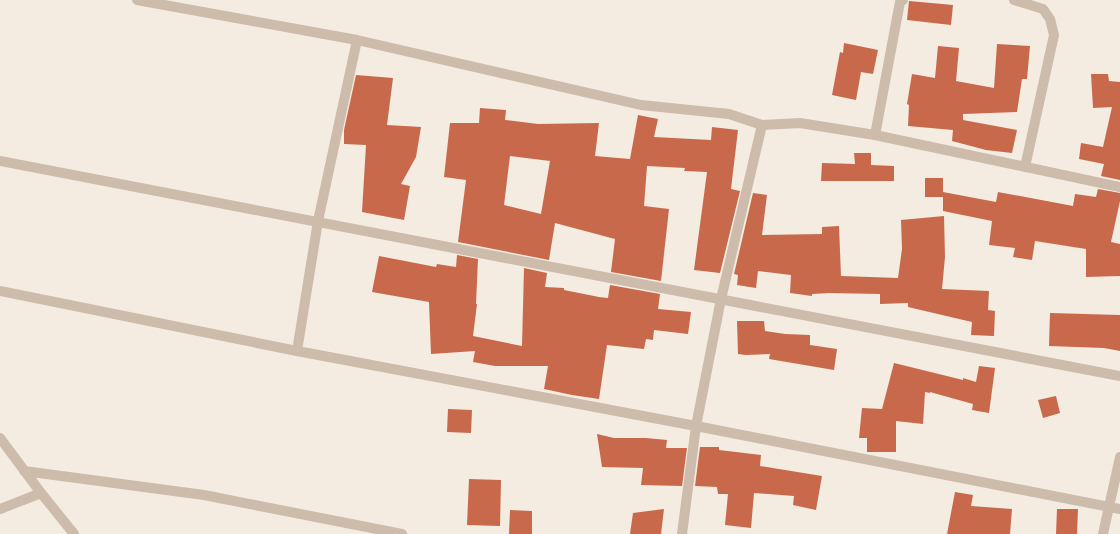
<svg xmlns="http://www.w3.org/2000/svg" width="1120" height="534" font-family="'Golos Text',sans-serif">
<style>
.building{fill:#c8694b;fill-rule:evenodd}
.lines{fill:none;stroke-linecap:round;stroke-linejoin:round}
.minor{stroke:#cdbbac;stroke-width:10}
</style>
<rect width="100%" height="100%" fill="#f4ebe1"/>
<path class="building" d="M 909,1 L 953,5 L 951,25 L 907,20 Z
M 844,43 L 878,50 L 873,74 L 861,72 L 856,100 L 832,95 L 840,52 L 843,53 Z
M 997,44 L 1030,46 L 1027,79 L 1022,79 L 1017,112 L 963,114 L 963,120 L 1017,130 L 1012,153 L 986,150 L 952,141 L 953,130 L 908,126 L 909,105 L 907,104 L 912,74 L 935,78 L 938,46 L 959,48 L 956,81 L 994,88 Z
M 1091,74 L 1108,74 L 1109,81 L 1120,82 L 1120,107 L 1118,107 L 1120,107 L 1120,180 L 1101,176 L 1104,164 L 1079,159 L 1081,143 L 1103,147 L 1112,107 L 1093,108 Z
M 356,75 L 393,78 L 387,125 L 421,127 L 416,157 L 401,184 L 410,186 L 404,220 L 362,212 L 366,145 L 344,144 L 344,130 Z
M 480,108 L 506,110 L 505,120 L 538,124 L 599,123 L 595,156 L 630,159 L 638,115 L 658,119 L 654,137 L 711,140 L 712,127 L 738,130 L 731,189 L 740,191 L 720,273 L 694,270 L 707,172 L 684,171 L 685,168 L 647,166 L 644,206 L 669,209 L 661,281 L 611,272 L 615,239 L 555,223 L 549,260 L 458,242 L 466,180 L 444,177 L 450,123 L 479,123 ZM 510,156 L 550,161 L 541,214 L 504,205 Z
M 854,153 L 871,153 L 871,165 L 894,166 L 894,181 L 821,181 L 822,163 L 855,164 Z
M 925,178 L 943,178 L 943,192 L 996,202 L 998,192 L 1073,206 L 1075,194 L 1096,197 L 1098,189 L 1120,193 L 1120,201 L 1111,242 L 1120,244 L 1120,276 L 1086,277 L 1086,249 L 1035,241 L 1032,260 L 1013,257 L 1015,248 L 989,245 L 992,221 L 943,211 L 943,197 L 925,197 Z
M 753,193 L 767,195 L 762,235 L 822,234 L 822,227 L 839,226 L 841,276 L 898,278 L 902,249 L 901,220 L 944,216 L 945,257 L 942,289 L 989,291 L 988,310 L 995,311 L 994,336 L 971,335 L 972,322 L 908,307 L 908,303 L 880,304 L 880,294 L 829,293 L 812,294 L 812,296 L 790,293 L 791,275 L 758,271 L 756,288 L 737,285 L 738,275 L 734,274 Z
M 457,255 L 478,259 L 476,304 L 477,304 L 473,336 L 522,346 L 524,268 L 547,273 L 545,287 L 564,288 L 564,290 L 599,297 L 608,298 L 610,285 L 660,294 L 658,309 L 691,312 L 688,334 L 654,330 L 653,340 L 646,339 L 644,349 L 607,345 L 599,399 L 572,395 L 544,389 L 548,366 L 495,366 L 473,362 L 475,351 L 431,354 L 429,302 L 372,292 L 379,256 L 436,267 L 437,264 L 456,267 Z
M 1050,313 L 1120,315 L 1120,351 L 1104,348 L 1049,346 Z
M 737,321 L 764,321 L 765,331 L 785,334 L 810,335 L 810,345 L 837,349 L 834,370 L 769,359 L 770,354 L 746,355 L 738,354 Z
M 894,363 L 963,380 L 963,378 L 976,382 L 979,366 L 995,368 L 989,413 L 972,410 L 973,404 L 930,392 L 930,393 L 925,392 L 923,424 L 896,421 L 896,452 L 867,452 L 867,438 L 859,438 L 862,408 L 882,409 Z
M 1056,396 L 1060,413 L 1043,418 L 1038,400 Z
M 448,409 L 472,410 L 471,433 L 447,432 Z
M 597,434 L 614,438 L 646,438 L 667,440 L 666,448 L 687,448 L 682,486 L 641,485 L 643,468 L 602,467 Z
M 700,447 L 719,447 L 719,450 L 761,455 L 760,466 L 822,476 L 816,510 L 793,505 L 794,496 L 754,493 L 751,528 L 725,525 L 728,494 L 718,494 L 717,487 L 695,486 Z
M 469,479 L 501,480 L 500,526 L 467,525 Z
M 955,492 L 973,495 L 971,506 L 1012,509 L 1010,534 L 947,534 Z
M 664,509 L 661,534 L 630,534 L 633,513 Z
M 1057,509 L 1078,509 L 1077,534 L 1056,534 Z
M 510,510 L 532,511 L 532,534 L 509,534 Z"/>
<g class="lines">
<path class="minor" d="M 137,0 L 357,40 L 641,105 L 729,114 L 762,125 L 800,123 L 875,135 L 1120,187
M 1014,0 L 1043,9 L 1050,19 L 1054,35 L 1025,167
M 875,135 L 900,2 L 903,0
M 0,161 L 1120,376
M 0,291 L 297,351 L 696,426 L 1120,509
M 297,351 L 318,221 L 357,40
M 0,438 L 41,493 L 74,534
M 24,471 L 204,495 L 402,534
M 0,509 L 41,493
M 682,534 L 696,426 L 721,299 L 762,125
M 1103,534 L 1120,457"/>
</g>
</svg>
